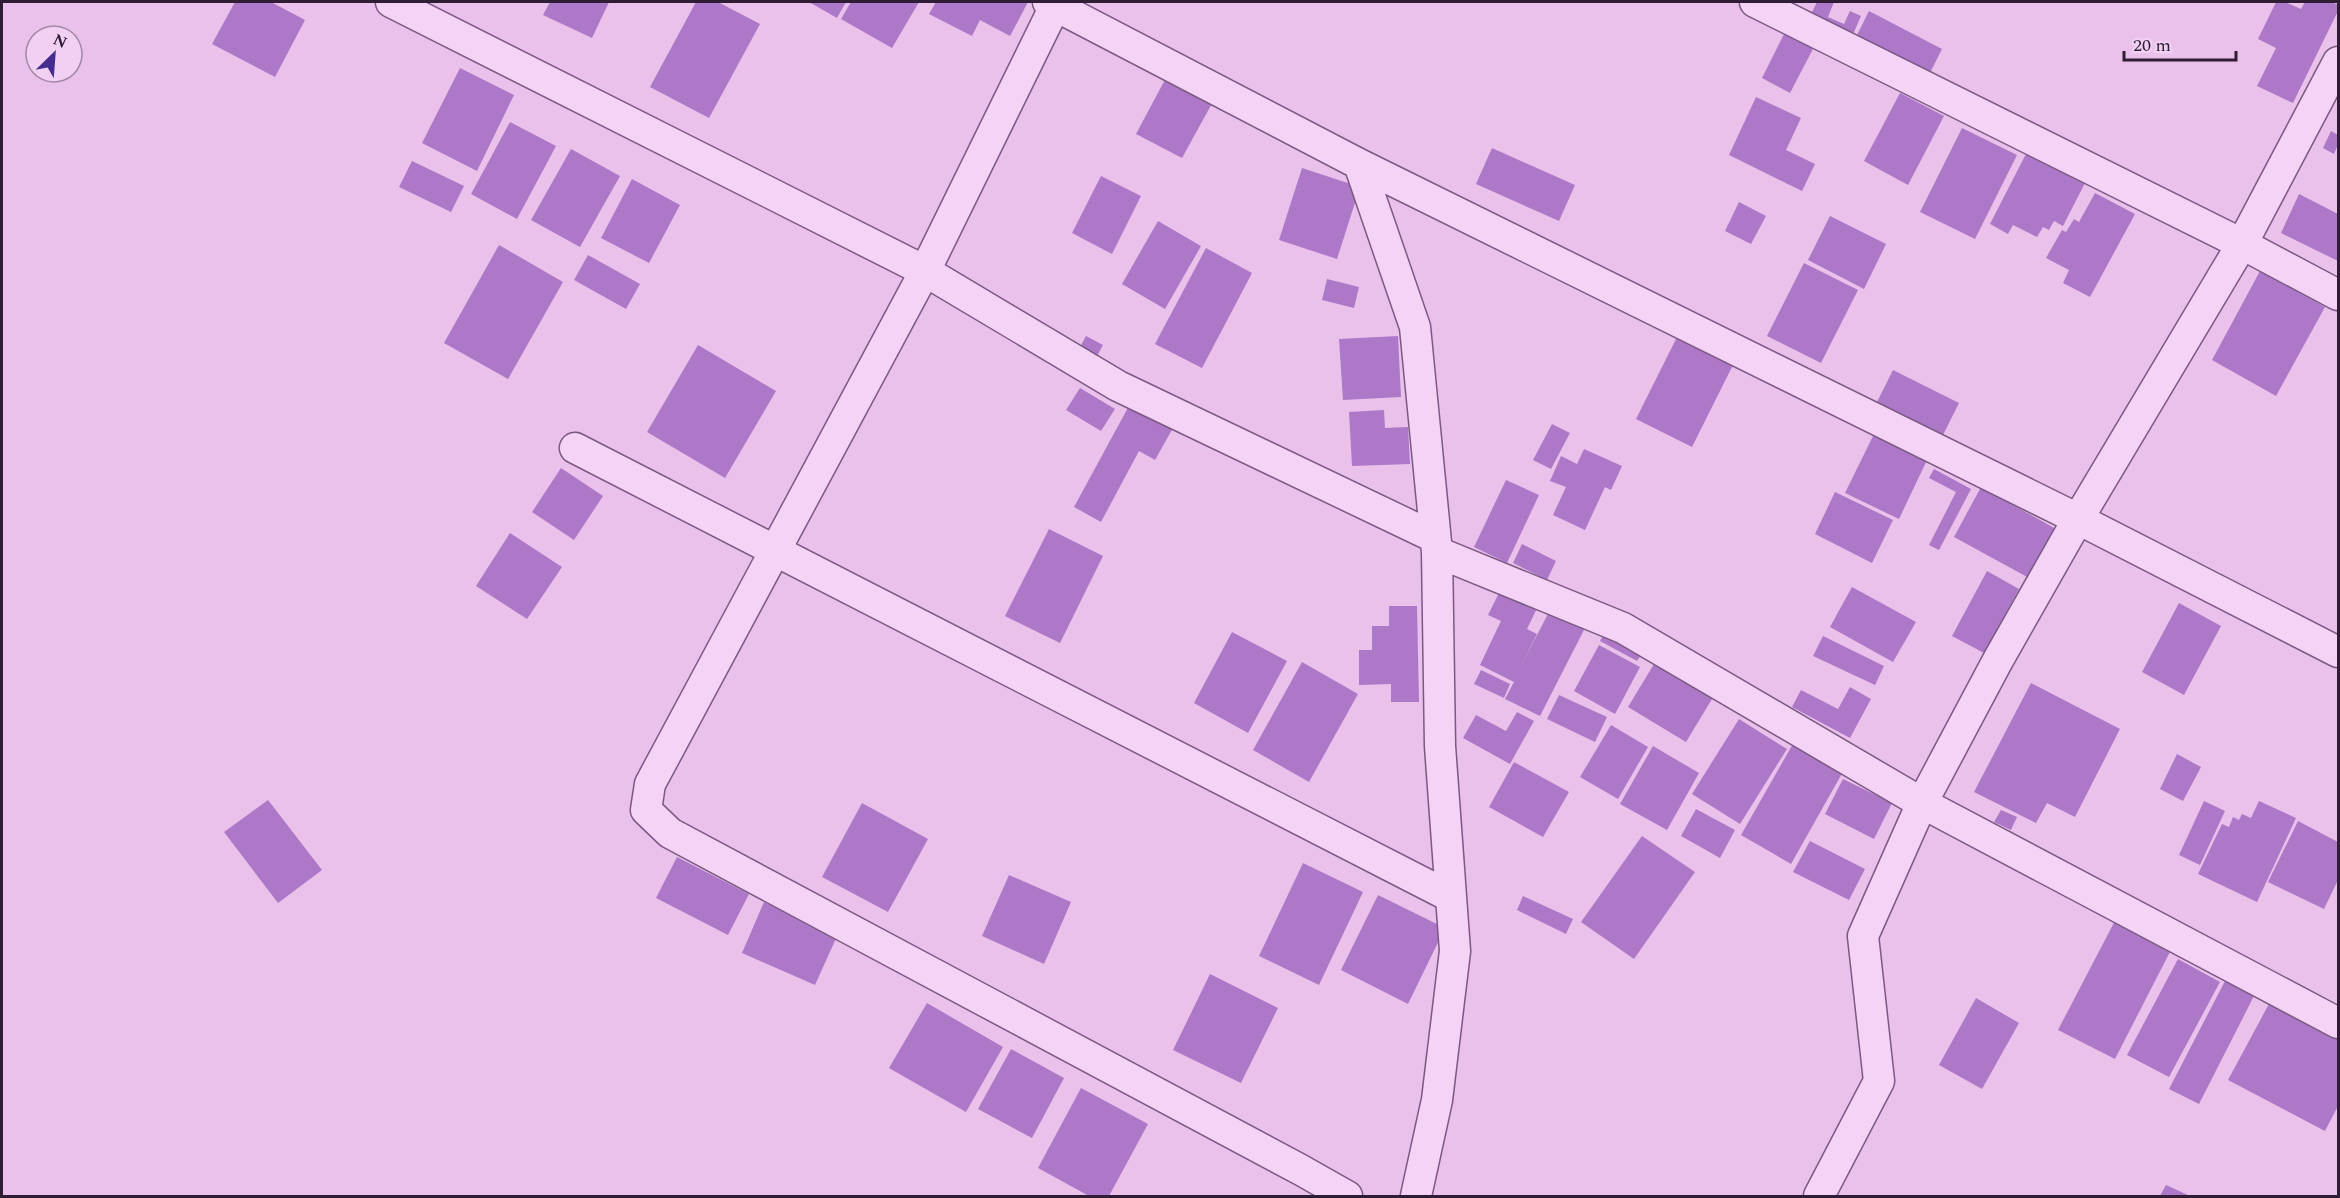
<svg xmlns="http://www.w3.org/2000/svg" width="2340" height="1198" font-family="Spectral,serif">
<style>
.building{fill:#ad78c7}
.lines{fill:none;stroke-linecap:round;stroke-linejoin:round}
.minor-casing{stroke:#7a5983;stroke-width:33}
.minor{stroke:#f5d3f7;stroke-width:30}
</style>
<rect width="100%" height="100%" fill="#e9c1eb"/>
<path class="building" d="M 235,2 L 271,2 L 305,20 L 275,77 L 212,44 Z
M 550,2 L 609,2 L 592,38 L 543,15 Z
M 696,2 L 718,2 L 760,24 L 709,118 L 650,87 Z
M 809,2 L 846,2 L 837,18 Z
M 851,2 L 919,2 L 892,48 L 841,19 Z
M 936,2 L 1028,2 L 1010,36 L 980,20 L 972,36 L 929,14 Z
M 1817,2 L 1834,2 L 1828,17 L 1844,24 L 1850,11 L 1861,16 L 1851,39 L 1809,18 Z
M 2276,2 L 2285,2 L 2301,9 L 2305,2 L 2332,2 L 2338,5 L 2338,11 L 2293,103 L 2257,86 L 2276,48 L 2258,39 Z
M 1869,11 L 1942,49 L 1929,75 L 1856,37 Z
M 1785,32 L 1814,47 L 1790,93 L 1762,78 Z
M 460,68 L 514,95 L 477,171 L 422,143 Z
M 1168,74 L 1215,98 L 1182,158 L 1136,134 Z
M 1900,93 L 1944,116 L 1908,185 L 1864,161 Z
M 1756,97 L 1801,118 L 1786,150 L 1815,164 L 1802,191 L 1729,155 Z
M 510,122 L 556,146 L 517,219 L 471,194 Z
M 1962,128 L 2017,155 L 1975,239 L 1920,212 Z
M 2331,131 L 2338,135 L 2338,144 L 2334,154 L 2323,148 Z
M 1492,148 L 1575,185 L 1559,221 L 1476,184 Z
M 571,149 L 620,176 L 580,247 L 531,220 Z
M 2028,150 L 2086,181 L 2063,226 L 2054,221 L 2049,230 L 2043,227 L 2037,237 L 2013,225 L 2008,234 L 1990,224 Z
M 412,161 L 464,186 L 451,212 L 399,187 Z
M 1302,168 L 1360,187 L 1337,259 L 1279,240 Z
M 1101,176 L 1141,196 L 1112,254 L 1072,233 Z
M 632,179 L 680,205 L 649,263 L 601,238 Z
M 2095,193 L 2135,214 L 2090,297 L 2063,283 L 2069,270 L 2046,258 L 2062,230 L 2066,232 L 2074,219 L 2079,222 Z
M 2299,194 L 2338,214 L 2338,261 L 2281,233 Z
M 1739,202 L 1766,216 L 1751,244 L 1725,231 Z
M 1830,216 L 1886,244 L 1864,289 L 1808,260 Z
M 1158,221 L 1201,246 L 1165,309 L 1122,284 Z
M 499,245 L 563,282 L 508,379 L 444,343 Z
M 1206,248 L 1252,273 L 1202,368 L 1155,344 Z
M 588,255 L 640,284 L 626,309 L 574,280 Z
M 1804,263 L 1858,290 L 1821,363 L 1767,336 Z
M 2260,271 L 2325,307 L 2276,396 L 2212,360 Z
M 1327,279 L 1359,287 L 1354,308 L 1322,300 Z
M 1679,333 L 1735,361 L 1692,447 L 1636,419 Z
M 1086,336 L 1103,345 L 1095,360 L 1078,351 Z
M 1398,336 L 1401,397 L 1343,400 L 1339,339 Z
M 698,345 L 776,391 L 725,478 L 647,432 Z
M 1893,370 L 1959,403 L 1943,435 L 1877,402 Z
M 1080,388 L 1115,409 L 1101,431 L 1066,410 Z
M 1130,404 L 1173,428 L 1155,460 L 1139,451 L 1101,522 L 1074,507 Z
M 1384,410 L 1385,428 L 1408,427 L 1410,464 L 1352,466 L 1349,412 Z
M 1552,424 L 1570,433 L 1551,469 L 1533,460 Z
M 1874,434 L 1927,460 L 1899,519 L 1845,493 Z
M 1584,449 L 1622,466 L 1611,490 L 1605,487 L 1585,530 L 1553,515 L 1566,487 L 1550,481 L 1561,456 L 1577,464 Z
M 561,468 L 603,496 L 574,540 L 532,512 Z
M 1934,469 L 1971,489 L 1939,550 L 1929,545 L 1956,492 L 1929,478 Z
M 1506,480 L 1539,495 L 1507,563 L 1474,547 Z
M 1981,487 L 2056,529 L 2029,578 L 1954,537 Z
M 1835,492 L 1893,520 L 1872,563 L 1815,534 Z
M 1049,529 L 1103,556 L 1060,643 L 1005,616 Z
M 510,533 L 562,567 L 527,619 L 476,586 Z
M 1522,544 L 1556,561 L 1547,580 L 1513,563 Z
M 1987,571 L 2019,589 L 1984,653 L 1952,636 Z
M 1503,585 L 1540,602 L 1527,629 L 1537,634 L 1522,664 L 1550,610 L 1585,628 L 1540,716 L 1505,699 L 1514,682 L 1480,665 L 1501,621 L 1488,615 Z
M 1852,587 L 1916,622 L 1893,662 L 1830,627 Z
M 2179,603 L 2221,626 L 2184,695 L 2142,672 Z
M 1389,606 L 1417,606 L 1419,702 L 1391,702 L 1391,684 L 1359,685 L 1359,650 L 1372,650 L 1372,626 L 1389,626 Z
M 1606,630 L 1643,652 L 1637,661 L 1600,641 Z
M 1232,632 L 1287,661 L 1248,733 L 1194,703 Z
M 1823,636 L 1884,666 L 1875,685 L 1813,656 Z
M 1599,645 L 1640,667 L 1615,714 L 1574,691 Z
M 1657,659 L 1715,694 L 1686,742 L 1628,707 Z
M 1302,662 L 1358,694 L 1309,782 L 1253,750 Z
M 1481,670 L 1510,684 L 1504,698 L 1474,684 Z
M 2031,683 L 2120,729 L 2075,817 L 2047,803 L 2036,823 L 1974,792 Z
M 1850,687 L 1871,699 L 1850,738 L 1792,707 L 1801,690 L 1838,709 Z
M 1559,695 L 1607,717 L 1595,742 L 1547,719 Z
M 1517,712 L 1534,721 L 1510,764 L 1463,738 L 1476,715 L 1506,731 Z
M 1739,719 L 1787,749 L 1740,824 L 1692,794 Z
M 1611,725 L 1648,747 L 1618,799 L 1580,777 Z
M 1794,742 L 1844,770 L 1791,864 L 1741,835 Z
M 1653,746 L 1699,773 L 1667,830 L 1620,804 Z
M 2177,754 L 2201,767 L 2183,801 L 2160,789 Z
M 1514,762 L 1569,792 L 1543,837 L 1489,807 Z
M 1843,779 L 1892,803 L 1874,839 L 1825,814 Z
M 268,800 L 322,870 L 278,903 L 224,832 Z
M 2204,801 L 2225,811 L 2200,865 L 2179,855 Z
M 2259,801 L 2296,818 L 2257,902 L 2198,874 L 2222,824 L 2229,827 L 2233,817 L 2239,820 L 2242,814 L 2251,818 Z
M 862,803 L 928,839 L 888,912 L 822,877 Z
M 1696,809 L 1735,830 L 1720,858 L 1681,836 Z
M 2001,810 L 2017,817 L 2011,830 L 1994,822 Z
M 2298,821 L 2338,842 L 2338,880 L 2324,909 L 2268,882 Z
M 1642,836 L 1695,872 L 1634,959 L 1581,922 Z
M 1810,841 L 1865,869 L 1849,900 L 1793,872 Z
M 677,857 L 749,894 L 728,935 L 656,898 Z
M 1303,863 L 1363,892 L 1319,985 L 1259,956 Z
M 1009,875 L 1071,902 L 1044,964 L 982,936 Z
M 1378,895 L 1445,928 L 1408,1004 L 1341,970 Z
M 1523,896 L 1573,919 L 1566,934 L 1517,910 Z
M 764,902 L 838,934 L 815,985 L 742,953 Z
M 2118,915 L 2174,944 L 2115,1059 L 2058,1030 Z
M 2178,959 L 2220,982 L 2169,1077 L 2127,1055 Z
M 1210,974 L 1278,1008 L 1241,1083 L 1173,1050 Z
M 2226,979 L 2255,994 L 2199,1104 L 2169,1089 Z
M 1976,998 L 2019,1023 L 1982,1089 L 1939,1065 Z
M 2270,1002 L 2338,1038 L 2338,1106 L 2325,1131 L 2228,1080 Z
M 927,1003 L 1003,1047 L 966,1112 L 889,1068 Z
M 1011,1049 L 1064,1078 L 1032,1138 L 978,1109 Z
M 1081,1088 L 1148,1124 L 1109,1196 L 1089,1196 L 1038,1168 Z
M 2166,1185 L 2190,1196 L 2160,1196 Z"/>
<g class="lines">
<g class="minor-casing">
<path id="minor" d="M 391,2 L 925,271 L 1118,386 L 1434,537
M 1048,2 L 1359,164 L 2078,519 L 2338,652
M 1057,2 L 925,271 L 650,784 L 646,810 L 670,833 L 1301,1170 L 1347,1196
M 1755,2 L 2242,244 L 2338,295
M 1359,164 L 1415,327 L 1437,552 L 1440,746 L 1455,951 L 1437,1100 L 1416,1196
M 575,448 L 1451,897
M 1437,552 L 1623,628 L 1922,803 L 2338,1023
M 1819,1196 L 1879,1081 L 1863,936 L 1922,803 L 1998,660 L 2078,519 L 2242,244 L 2338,62"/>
</g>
<use href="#minor" class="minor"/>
</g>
<rect width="2340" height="1198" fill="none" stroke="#2e1d34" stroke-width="6"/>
<g transform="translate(54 54) rotate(25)"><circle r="28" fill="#f2d0f3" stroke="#a488a7" stroke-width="1.5"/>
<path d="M0-4.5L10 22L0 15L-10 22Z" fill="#452d8f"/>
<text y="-9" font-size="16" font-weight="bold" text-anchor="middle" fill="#2e1d34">N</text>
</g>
<path d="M2124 51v9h112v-9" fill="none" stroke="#2e1d34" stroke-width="3"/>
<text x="2133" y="51" font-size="18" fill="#2e1d34" stroke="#f2d0f3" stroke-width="4.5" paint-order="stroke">20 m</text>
</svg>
